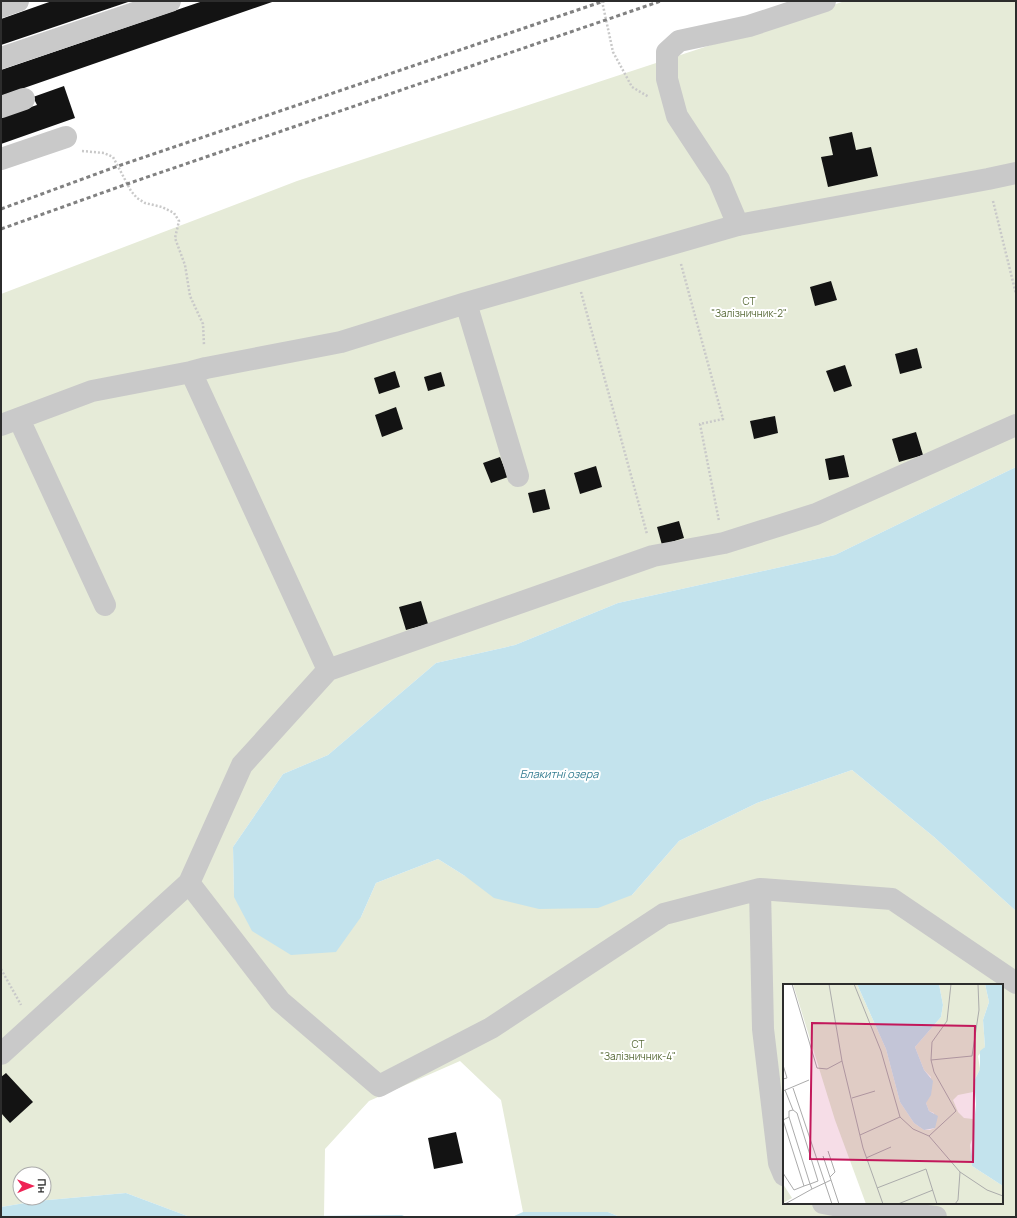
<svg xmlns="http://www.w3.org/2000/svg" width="1017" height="1218" font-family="Manrope,sans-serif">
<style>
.green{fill:#e6ebd8;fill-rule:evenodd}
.water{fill:#c3e3ed}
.building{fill:#131313}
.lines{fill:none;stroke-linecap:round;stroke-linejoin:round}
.path{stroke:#c9c9c9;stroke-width:2.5;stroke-dasharray:2 2;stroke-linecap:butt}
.minor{stroke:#c9c9c9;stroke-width:22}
.rail{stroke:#818181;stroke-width:3;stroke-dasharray:4 3;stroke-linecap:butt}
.labels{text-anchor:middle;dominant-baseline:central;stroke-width:4;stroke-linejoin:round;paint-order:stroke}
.park-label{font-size:10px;fill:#586a38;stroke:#fff}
.water-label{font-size:11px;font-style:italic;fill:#367e92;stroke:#fff}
.inset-road{fill:none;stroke:#ababab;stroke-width:1}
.view{fill:#c2185b;fill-opacity:0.15;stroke:#c2185b;stroke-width:2}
.inset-edge{fill:none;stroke:#2c2c2c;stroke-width:2}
</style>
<rect width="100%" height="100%" fill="#fff"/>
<path class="green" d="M 845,1 L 1016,1 L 1016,467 L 835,555 L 618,603 L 515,645 L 436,663 L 328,755 L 283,774 L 233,847 L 234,897 L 361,917 L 376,883 L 438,859 L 465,876 L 632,895 L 679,841 L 757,803 L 852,770 L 934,837 L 1016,911 L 1016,1217 L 620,1217 L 608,1212 L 523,1212 L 501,1100 L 460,1061 L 369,1101 L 325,1149 L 324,1216 L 190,1217 L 126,1193 L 37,1201 L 1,1207 L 1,294 L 297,181 ZM 784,985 L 1002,985 L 1002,1203 L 784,1203 ZM 20,1174 L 44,1174 L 44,1198 L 20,1198 Z"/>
<path class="water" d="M 1016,467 L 1016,911 L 934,837 L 852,770 L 757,803 L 679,841 L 632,895 L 598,908 L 539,909 L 494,898 L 465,876 L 438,859 L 376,883 L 361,917 L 336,952 L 291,955 L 252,931 L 234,897 L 233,847 L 283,774 L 328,755 L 436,663 L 515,645 L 618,603 L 835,555 Z
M 126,1193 L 190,1217 L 1,1217 L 1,1207 L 37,1201 Z
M 523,1212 L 608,1212 L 620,1217 L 512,1217 Z
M 402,1215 L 406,1217 L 200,1217 Z"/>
<path class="building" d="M 52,1 L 131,1 L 1,45 L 1,19 Z
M 203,1 L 275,1 L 1,96 L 1,70 Z
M 64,86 L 75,118 L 1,144 L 1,117 L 37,105 L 33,97 Z
M 852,132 L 856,150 L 871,147 L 878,176 L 828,187 L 821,157 L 833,155 L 829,137 Z
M 831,281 L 837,300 L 815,306 L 810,287 Z
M 917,348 L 922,368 L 900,374 L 895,354 Z
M 845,365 L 852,386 L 834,392 L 826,371 Z
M 395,371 L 400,387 L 379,394 L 374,378 Z
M 441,372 L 445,386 L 428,391 L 424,377 Z
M 396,407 L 403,429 L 382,437 L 375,415 Z
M 775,416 L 778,433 L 754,439 L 750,421 Z
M 916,432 L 923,455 L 899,462 L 892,439 Z
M 844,455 L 849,477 L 829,480 L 825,459 Z
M 500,457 L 508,477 L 491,483 L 483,463 Z
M 596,466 L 602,487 L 580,494 L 574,473 Z
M 545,489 L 550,509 L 533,513 L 528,493 Z
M 679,521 L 684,538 L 662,545 L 657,527 Z
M 421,601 L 428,624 L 406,630 L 399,607 Z
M 6,1073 L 33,1102 L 10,1123 L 1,1113 L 1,1077 Z
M 456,1132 L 463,1163 L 434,1169 L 428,1138 Z"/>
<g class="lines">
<path class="path" d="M 602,1 L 613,52 L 632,87 L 649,97
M 82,151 L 104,153 L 113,157 L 131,191 L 137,198 L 145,203 L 162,207 L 174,213 L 179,221 L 175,238 L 185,265 L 190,296 L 203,324 L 204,345
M 993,201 L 1016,294
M 681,264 L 723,419 L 700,424 L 719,521
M 581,292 L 647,534
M 1,969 L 21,1005"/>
<path class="minor" d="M 1,7 L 18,1
M 1,58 L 170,1
M 1,107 L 24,99
M 1,159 L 66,137
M 738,225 L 719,180 L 677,116 L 667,79 L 667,52 L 679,41 L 749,26 L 825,1
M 466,303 L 518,476
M 19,419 L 105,605
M 1,425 L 92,391 L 191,372 L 206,368 L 341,342 L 466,303 L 738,225 L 988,179 L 1016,173
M 328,670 L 653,556 L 724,543 L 816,514 L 1016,425
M 189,883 L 280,1001 L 379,1086 L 491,1028 L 664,914 L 760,889 L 892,899 L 1016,983
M 760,889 L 763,1029 L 779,1163 L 784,1175
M 1,1054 L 189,883 L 242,765 L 328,670 L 191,372
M 823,1203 L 844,1207 L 936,1217"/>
<path class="rail" d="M 1,209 L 118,166 L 604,1
M 1,229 L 127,184 L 661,1"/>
</g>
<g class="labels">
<g class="park-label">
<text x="749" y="301">СТ<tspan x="749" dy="12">"Залізничник-2"</tspan></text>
<text x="638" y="1044">СТ<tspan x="638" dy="12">"Залізничник-4"</tspan></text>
</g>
<g class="water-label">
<text x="559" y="773">Блакитні озера</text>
</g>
</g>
<g transform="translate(783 984)">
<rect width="220" height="220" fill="#fff"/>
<path d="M 10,0 L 74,0 L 103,65 L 117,118 L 131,139 L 141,146 L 147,146 L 152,144 L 151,129 L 146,127 L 143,119 L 148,93 L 141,86 L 132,63 L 158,33 L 160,21 L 156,0 L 202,0 L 206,18 L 200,36 L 202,63 L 195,72 L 197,85 L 191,97 L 190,108 L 175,111 L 170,116 L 175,128 L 181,134 L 190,135 L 190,153 L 187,161 L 189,182 L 220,202 L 220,220 L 83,220 L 52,136 ZM 0,200 L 9,214 L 0,219 Z" fill="#e6ebd8"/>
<path d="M 74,0 L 156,0 L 160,21 L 158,33 L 132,63 L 141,86 L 150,97 L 148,111 L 143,119 L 146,127 L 155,132 L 152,144 L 141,146 L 131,139 L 117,118 L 103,65 ZM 202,0 L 220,0 L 220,202 L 189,182 L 188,173 L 193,120 L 191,97 L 197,85 L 197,67 L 202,63 L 200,36 L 206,18 Z" fill="#c3e3ed"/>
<path class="inset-road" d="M 9,0 L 34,84 L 44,85 L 59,77M 46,0 L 59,77 L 80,164 L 100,220M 71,0 L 98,67 L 117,133M 148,76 L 189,72 L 196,26 L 195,0M 0,81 L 4,94 L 0,95M 10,104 L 49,220M 2,106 L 10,126 L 6,127 L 6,133 L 0,136 L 21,202 L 27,200 L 29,205 L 48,196M 0,107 L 26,96M 69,114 L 92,107M 6,133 L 27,200 L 35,197 L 14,129 L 10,126M 77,151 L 117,133 L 130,145 L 146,152 L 177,188 L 204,206 L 220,212M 146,152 L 173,127 L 151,88 L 148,76 L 149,58 L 164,37 L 168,0M 45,167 L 52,188 L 47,193M 40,172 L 56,220M 83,174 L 108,163M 0,189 L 11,206 L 21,202M 94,204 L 143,185 L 154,220M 2,220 L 29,205M 115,220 L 150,206M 172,220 L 175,216 L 177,188"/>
<path class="view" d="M 29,39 L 192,42 L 190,178 L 27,175 Z"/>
<rect width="220" height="220" class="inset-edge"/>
</g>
<rect width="1017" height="1218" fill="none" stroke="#2c2c2c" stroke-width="4"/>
<g transform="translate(32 1186) rotate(89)"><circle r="19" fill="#ffffff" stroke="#ababab"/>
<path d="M0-3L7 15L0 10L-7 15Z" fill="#ef2355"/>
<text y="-6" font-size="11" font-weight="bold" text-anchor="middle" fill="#2c2c2c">Пн</text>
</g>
</svg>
